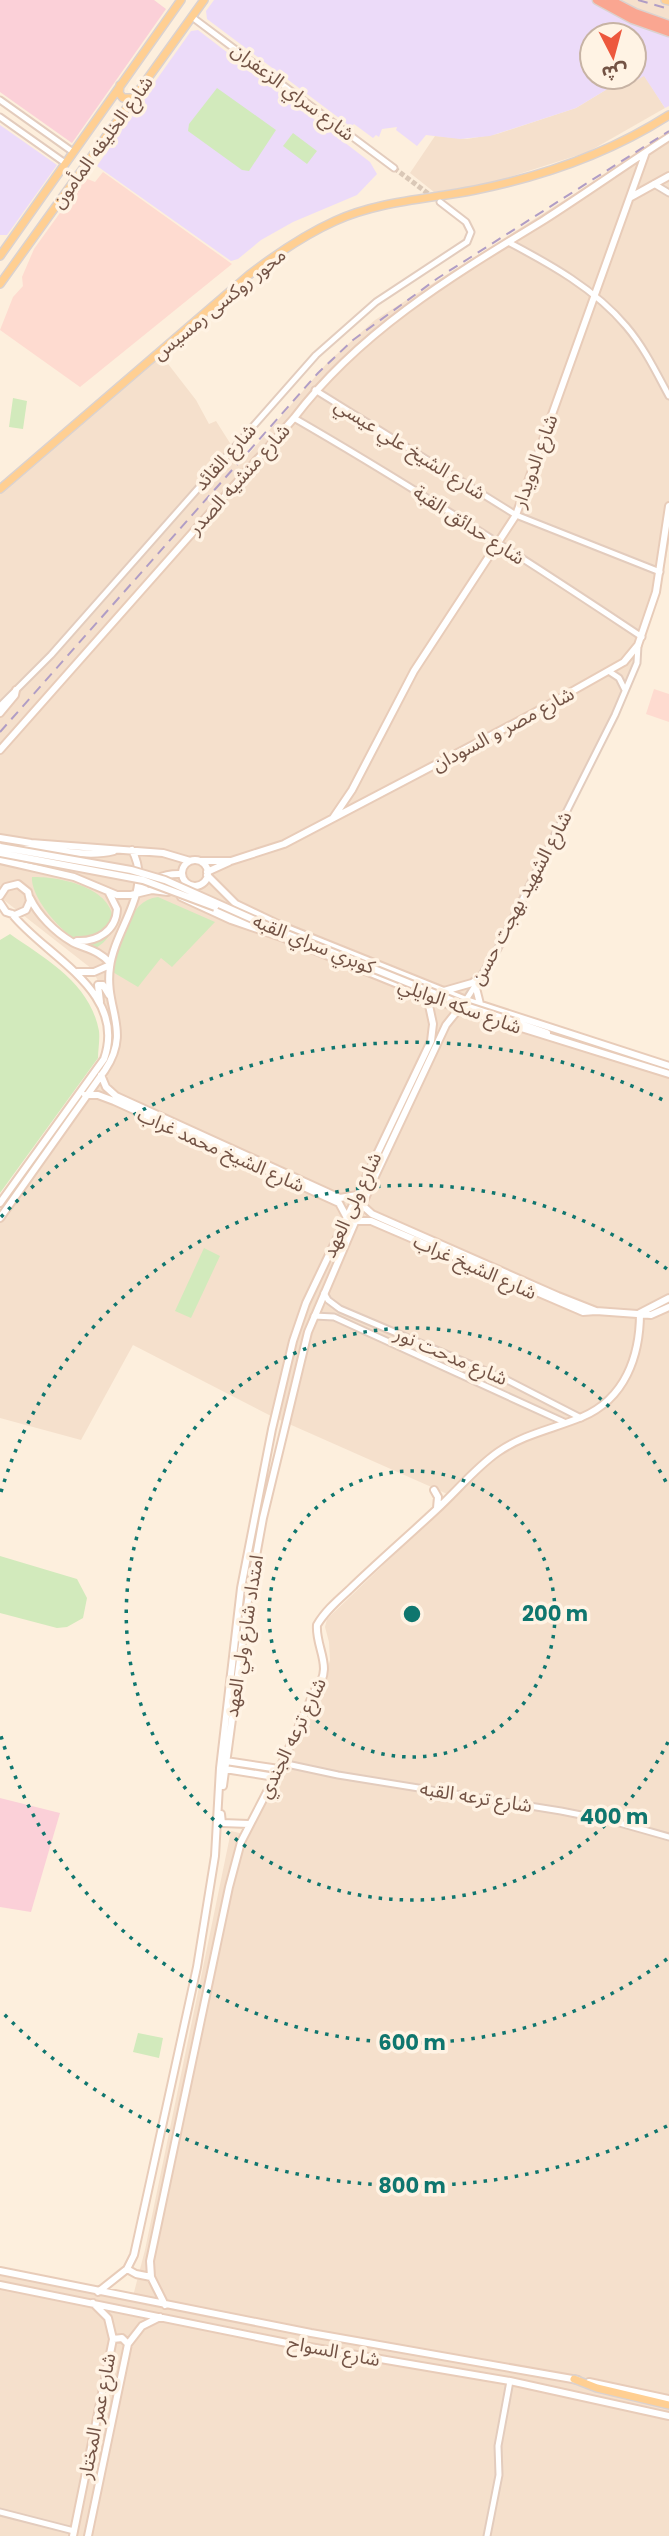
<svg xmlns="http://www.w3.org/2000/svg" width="669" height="2536" font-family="Poppins,'Noto Sans Arabic',sans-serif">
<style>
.residential{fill:#f5e0cc}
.commercial{fill:#fedbd0}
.education{fill:#ecdbf9;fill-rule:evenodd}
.medical{fill:#fbd0d8}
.green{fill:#d2eabc}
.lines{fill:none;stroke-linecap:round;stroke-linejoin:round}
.tertiary-tunnel{stroke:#dac8b7;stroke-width:5;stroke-dasharray:5 2.5;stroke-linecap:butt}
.tertiary-casing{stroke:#e3ccbd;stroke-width:9}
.secondary-casing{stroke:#e8ccb9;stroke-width:10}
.primary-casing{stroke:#dbd2cf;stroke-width:10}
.motorway-casing{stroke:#dbd2cf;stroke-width:11}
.tertiary{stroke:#fff;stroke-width:5}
.secondary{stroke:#fff;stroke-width:6}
.primary{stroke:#ffcf92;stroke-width:7}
.motorway{stroke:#faa691;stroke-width:8}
.rail{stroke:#b09dc5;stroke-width:2;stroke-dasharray:10 7;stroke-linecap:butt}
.secondary-bridge-casing{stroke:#e8ccb9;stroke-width:10;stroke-linecap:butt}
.secondary-bridge{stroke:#fff;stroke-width:6}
.ring{fill:none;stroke:#0f766e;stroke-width:3.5;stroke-dasharray:3.5 7}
.labels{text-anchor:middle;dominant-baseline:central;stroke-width:7;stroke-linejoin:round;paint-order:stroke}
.street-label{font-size:19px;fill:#735345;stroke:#fff3e4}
.centre{fill:#0f766e;stroke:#fff3e4;stroke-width:3.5}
.ring-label{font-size:21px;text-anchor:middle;font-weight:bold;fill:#0f766e;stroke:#fff3e4;stroke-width:7;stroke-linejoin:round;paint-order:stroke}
</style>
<rect width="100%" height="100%" fill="#fdefdd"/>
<path class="residential" d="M 604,0 L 669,0 L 669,28 Z
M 644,75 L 665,108 L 588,152 L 488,184 L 434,192 L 410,173 L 435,136 L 467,139 L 497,134 L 576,108 L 614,85 L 619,88 L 626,86 Z
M 669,134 L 669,543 L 663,574 L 624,703 L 489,977 L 465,1009 L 669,1069 L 669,2536 L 0,2536 L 0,2274 L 132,2300 L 145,2250 L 231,1831 L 248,1835 L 321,1691 L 330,1660 L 329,1642 L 325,1627 L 327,1619 L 454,1497 L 271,1416 L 133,1345 L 81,1440 L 0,1418 L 0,1210 L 107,1061 L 113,1044 L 110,1019 L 97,979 L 92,969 L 0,897 L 0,486 L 158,351 L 196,400 L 209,424 L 216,421 L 242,462 L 327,363 L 375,320 Z"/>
<path class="commercial" d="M 103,172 L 232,264 L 80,387 L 0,330 L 13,297 L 23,286 L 22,277 L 34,249 L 85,178 L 95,182 Z
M 654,689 L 669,694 L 669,722 L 646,714 Z"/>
<path class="education" d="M 214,0 L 593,0 L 614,13 L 669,34 L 669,106 L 665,108 L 644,76 L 626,86 L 619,88 L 614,85 L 576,108 L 490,136 L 460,139 L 426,135 L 417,146 L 396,130 L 397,127 L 382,129 L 379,137 L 376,135 L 373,138 L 354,124 L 351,127 L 207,19 L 206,11 ZM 592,35 L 634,35 L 634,77 L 592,77 Z
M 198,30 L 370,162 L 377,174 L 357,195 L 293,222 L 261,240 L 238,259 L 231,261 L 97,166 L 133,113 L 136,115 L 143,106 L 140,103 L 191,31 Z
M 0,125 L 57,165 L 7,235 L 0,235 Z"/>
<path class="medical" d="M 0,0 L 154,0 L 166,9 L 72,143 L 0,92 Z
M 0,1798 L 60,1813 L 31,1912 L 0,1907 Z"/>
<path class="green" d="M 217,88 L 276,130 L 249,171 L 242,170 L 188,131 L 189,124 Z
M 293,133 L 317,151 L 307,164 L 283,146 Z
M 13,398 L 27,401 L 23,429 L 9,427 Z
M 32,877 C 58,876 113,887 113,921 C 113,933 106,942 96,948 C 73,948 30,900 32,877 Z
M 158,897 L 215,922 L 172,967 L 161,958 L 138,987 L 111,971 C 120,946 127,900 158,897 Z
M 10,934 C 47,960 90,983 99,1031 C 100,1040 98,1050 98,1058 L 0,1193 L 0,940 Z
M 204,1248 L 220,1256 L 191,1318 L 175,1311 Z
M 0,1556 L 77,1579 L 87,1598 L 83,1618 L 67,1627 L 57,1628 L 0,1613 Z
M 138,2033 L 163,2038 L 159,2058 L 133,2052 Z"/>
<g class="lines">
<path class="tertiary-tunnel" d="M 394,168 L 434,198"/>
<g class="tertiary-casing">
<path id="tertiary" d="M 192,17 L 394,168
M 0,100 L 73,152
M 0,117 L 65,163
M 654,184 L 669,193
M 508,242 C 550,264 595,289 626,326 C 644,347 656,372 669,396
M 315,390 L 516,515 L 660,572
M 294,418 C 412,486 528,561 642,637
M 610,672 L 619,678 L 625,690
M 0,706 L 51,655 L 316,355 L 376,302 L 467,242 L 471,232 L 466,222 L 440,202
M 466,1000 L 495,954 L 615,715 L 637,663 L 638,645
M 324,1293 L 328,1300 L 340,1309 L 507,1380 L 581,1418
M 314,1316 L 334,1317 L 564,1422
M 282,1763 L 338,1775 L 561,1811 L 616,1822 L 669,1837
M 0,2512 L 74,2531
M 487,2536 L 499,2475 L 498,2446 L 510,2381"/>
</g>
<g class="secondary-casing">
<path id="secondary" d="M 631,197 L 669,176
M 0,713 L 15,695 L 16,690
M 0,750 L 294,418 C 360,331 452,276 544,220 C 586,193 627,164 669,137
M 333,818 L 352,790 L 414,671 L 516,515 L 646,152
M 0,838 L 31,843 L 163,853 L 190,861
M 17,849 C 49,846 83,859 114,851
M 0,860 L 74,877 L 117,895 L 131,895 L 152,890 L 168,892
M182 873a13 13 0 1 1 26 0a13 13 0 1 1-26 0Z
M 200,861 L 231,861 L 284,844 L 530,715 L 624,662 L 638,645 L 656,592 L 669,506
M 207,872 L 229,862
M 207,875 L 236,904 L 282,926 L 466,1000 L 669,1066
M 137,893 C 150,879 164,873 182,874
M 0,896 L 6,887 L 18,884 L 28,892 L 30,901 L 26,910 L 15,915 L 6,912 L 0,903
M 181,897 L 231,920 L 284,938 L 457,1008 L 669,1074
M 30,898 C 38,915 55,932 72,942 C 86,949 99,950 110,963
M 215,907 L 256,927
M 77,941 C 97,942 116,931 117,909 L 109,893
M 77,972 L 94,972 L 110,965
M 476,988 L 480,1004
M 444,991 L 472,983 L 484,975
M 100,1002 L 98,985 L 103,985 L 109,995
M 518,1023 L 547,1033
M 101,1075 L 106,1087 L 116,1096 L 340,1198 L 357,1195
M 85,1095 L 98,1095 L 114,1101 L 339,1203 L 346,1216
M 0,1203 L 104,1059 C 128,991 45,956 12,914
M 362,1205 L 372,1214 L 558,1296 L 596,1311
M 0,1218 L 105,1070 C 132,1030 104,1009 110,967 C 115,927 154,891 132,850
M 355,1221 L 371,1221 L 583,1312 L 596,1311 L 651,1315 L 669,1307
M 640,1313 L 669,1298
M 434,1490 L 438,1497 L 437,1508
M 226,1761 L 279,1769
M 225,1769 L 275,1777
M 223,1786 L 248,1600 L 263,1518 L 308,1332 L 370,1187 L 446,1025 L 466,1000
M 221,1814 L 222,1823 L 249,1824
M 127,2269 L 136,2274 L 151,2277
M 0,2271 L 311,2333 L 578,2380
M 0,2285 L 292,2344 L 510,2381 L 669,2416
M 98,2292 L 127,2269 L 134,2255 L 197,1967 L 215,1856 L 220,1768 L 241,1588 L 272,1429 L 293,1341 L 306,1303 L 431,1041 L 433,1024 L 427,996
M 165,2305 L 151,2277 L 150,2261 L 229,1887 L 241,1842 L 285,1757 L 315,1690 C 335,1668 315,1648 317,1625 C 325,1611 338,1600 349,1590 C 378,1562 407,1537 436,1510 C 457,1491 475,1468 498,1452 C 524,1434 553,1429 582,1417 C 625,1399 640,1356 640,1313
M 113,2339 L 122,2338 L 128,2344
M 589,2382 L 669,2399
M 73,2536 L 113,2339 L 108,2318 L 93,2303
M 88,2536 L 128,2344 L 142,2326 L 160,2317"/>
</g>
<g class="primary-casing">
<path id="primary" d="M 665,0 L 669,1
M 120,85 L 119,93 L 123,98 L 134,98
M 0,256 L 181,0
M 0,284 L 204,0
M 0,489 L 249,275 C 275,255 304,235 335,221 C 378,201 429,199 475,190 C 544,176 610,153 669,115
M 574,2379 L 597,2388 L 669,2405"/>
</g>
<g class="motorway-casing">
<path id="motorway" d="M 597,0 L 632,19 L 669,32
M 610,0 L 635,13 L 669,25"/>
</g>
<use href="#tertiary" class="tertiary"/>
<use href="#secondary" class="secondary"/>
<use href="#primary" class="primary"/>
<use href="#motorway" class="motorway"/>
<path class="rail" d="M 638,0 L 669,9
M 0,732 L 318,373 L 353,340 L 438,278 L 669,131"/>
<g class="secondary-bridge-casing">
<path id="secondary-bridge" d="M 0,847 L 131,870 L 165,880 L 277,930 L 466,1006 L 518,1023
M 0,853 L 143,880 L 215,907"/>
</g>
<use href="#secondary-bridge" class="secondary-bridge"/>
</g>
<g class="ring">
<circle cx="412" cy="1614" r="143"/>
<path d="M668 1742A286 286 0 1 1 668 1486"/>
<path d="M667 1959A429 429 0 0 1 1 1736M1 1492A429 429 0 0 1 667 1269"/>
<path d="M667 2126A572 572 0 0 1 1 2011M1 1217A572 572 0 0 1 667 1102"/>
</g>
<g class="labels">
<g class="street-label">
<text transform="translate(293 92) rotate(37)">شارع سراي الزعفران</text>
<text transform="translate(102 142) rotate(-54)">شارع الخليفه المأمون</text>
<text transform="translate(219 304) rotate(-39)">محور روكسى رمسيس</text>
<text transform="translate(410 449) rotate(32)">شارع الشيخ علي عيسي</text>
<text transform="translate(225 457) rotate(-48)">شارع القائد</text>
<text transform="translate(535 461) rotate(-70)">شارع الدويدار</text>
<text transform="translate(239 479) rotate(-48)">شارع منشيه الصدر</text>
<text transform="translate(469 525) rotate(33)">شارع حدائق القبة</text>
<text transform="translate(503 729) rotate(-28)">شارع مصر و السودان</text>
<text transform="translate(521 898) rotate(-62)">شارع الشهيد بهجت حسن</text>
<text transform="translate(314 944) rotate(22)">كوبري سراي القبه</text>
<text transform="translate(460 1006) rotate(20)">شارع سكه الوايلي</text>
<text transform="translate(221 1150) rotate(24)">شارع الشيخ محمد غراب</text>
<text transform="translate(352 1205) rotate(-65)">شارع ولى العهد</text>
<text transform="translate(475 1267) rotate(24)">شارع الشيخ غراب</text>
<text transform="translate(451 1356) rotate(23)">شارع مدحت نور</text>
<text transform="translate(244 1636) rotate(-81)">امتداد شارع ولي العهد</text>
<text transform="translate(292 1738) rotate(-64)">شارع ترعه الجندي</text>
<text transform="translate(476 1797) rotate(9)">شارع ترعه القبه</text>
<text transform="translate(334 2351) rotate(11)">شارع السواح</text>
<text transform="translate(97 2416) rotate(-79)">شارع عمر المختار</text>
</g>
</g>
<circle cx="412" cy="1614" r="10" class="centre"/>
<g class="ring-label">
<text x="555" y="1621">200 m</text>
<text x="614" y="1824">400 m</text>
<text x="412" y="2050">600 m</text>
<text x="412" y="2193">800 m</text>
</g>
<g transform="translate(613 56) rotate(174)"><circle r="33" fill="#fff3e4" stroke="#c7b3a4" stroke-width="2"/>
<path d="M0-5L12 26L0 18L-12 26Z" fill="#ed583d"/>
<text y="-10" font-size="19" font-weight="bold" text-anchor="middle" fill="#735345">ش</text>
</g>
</svg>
